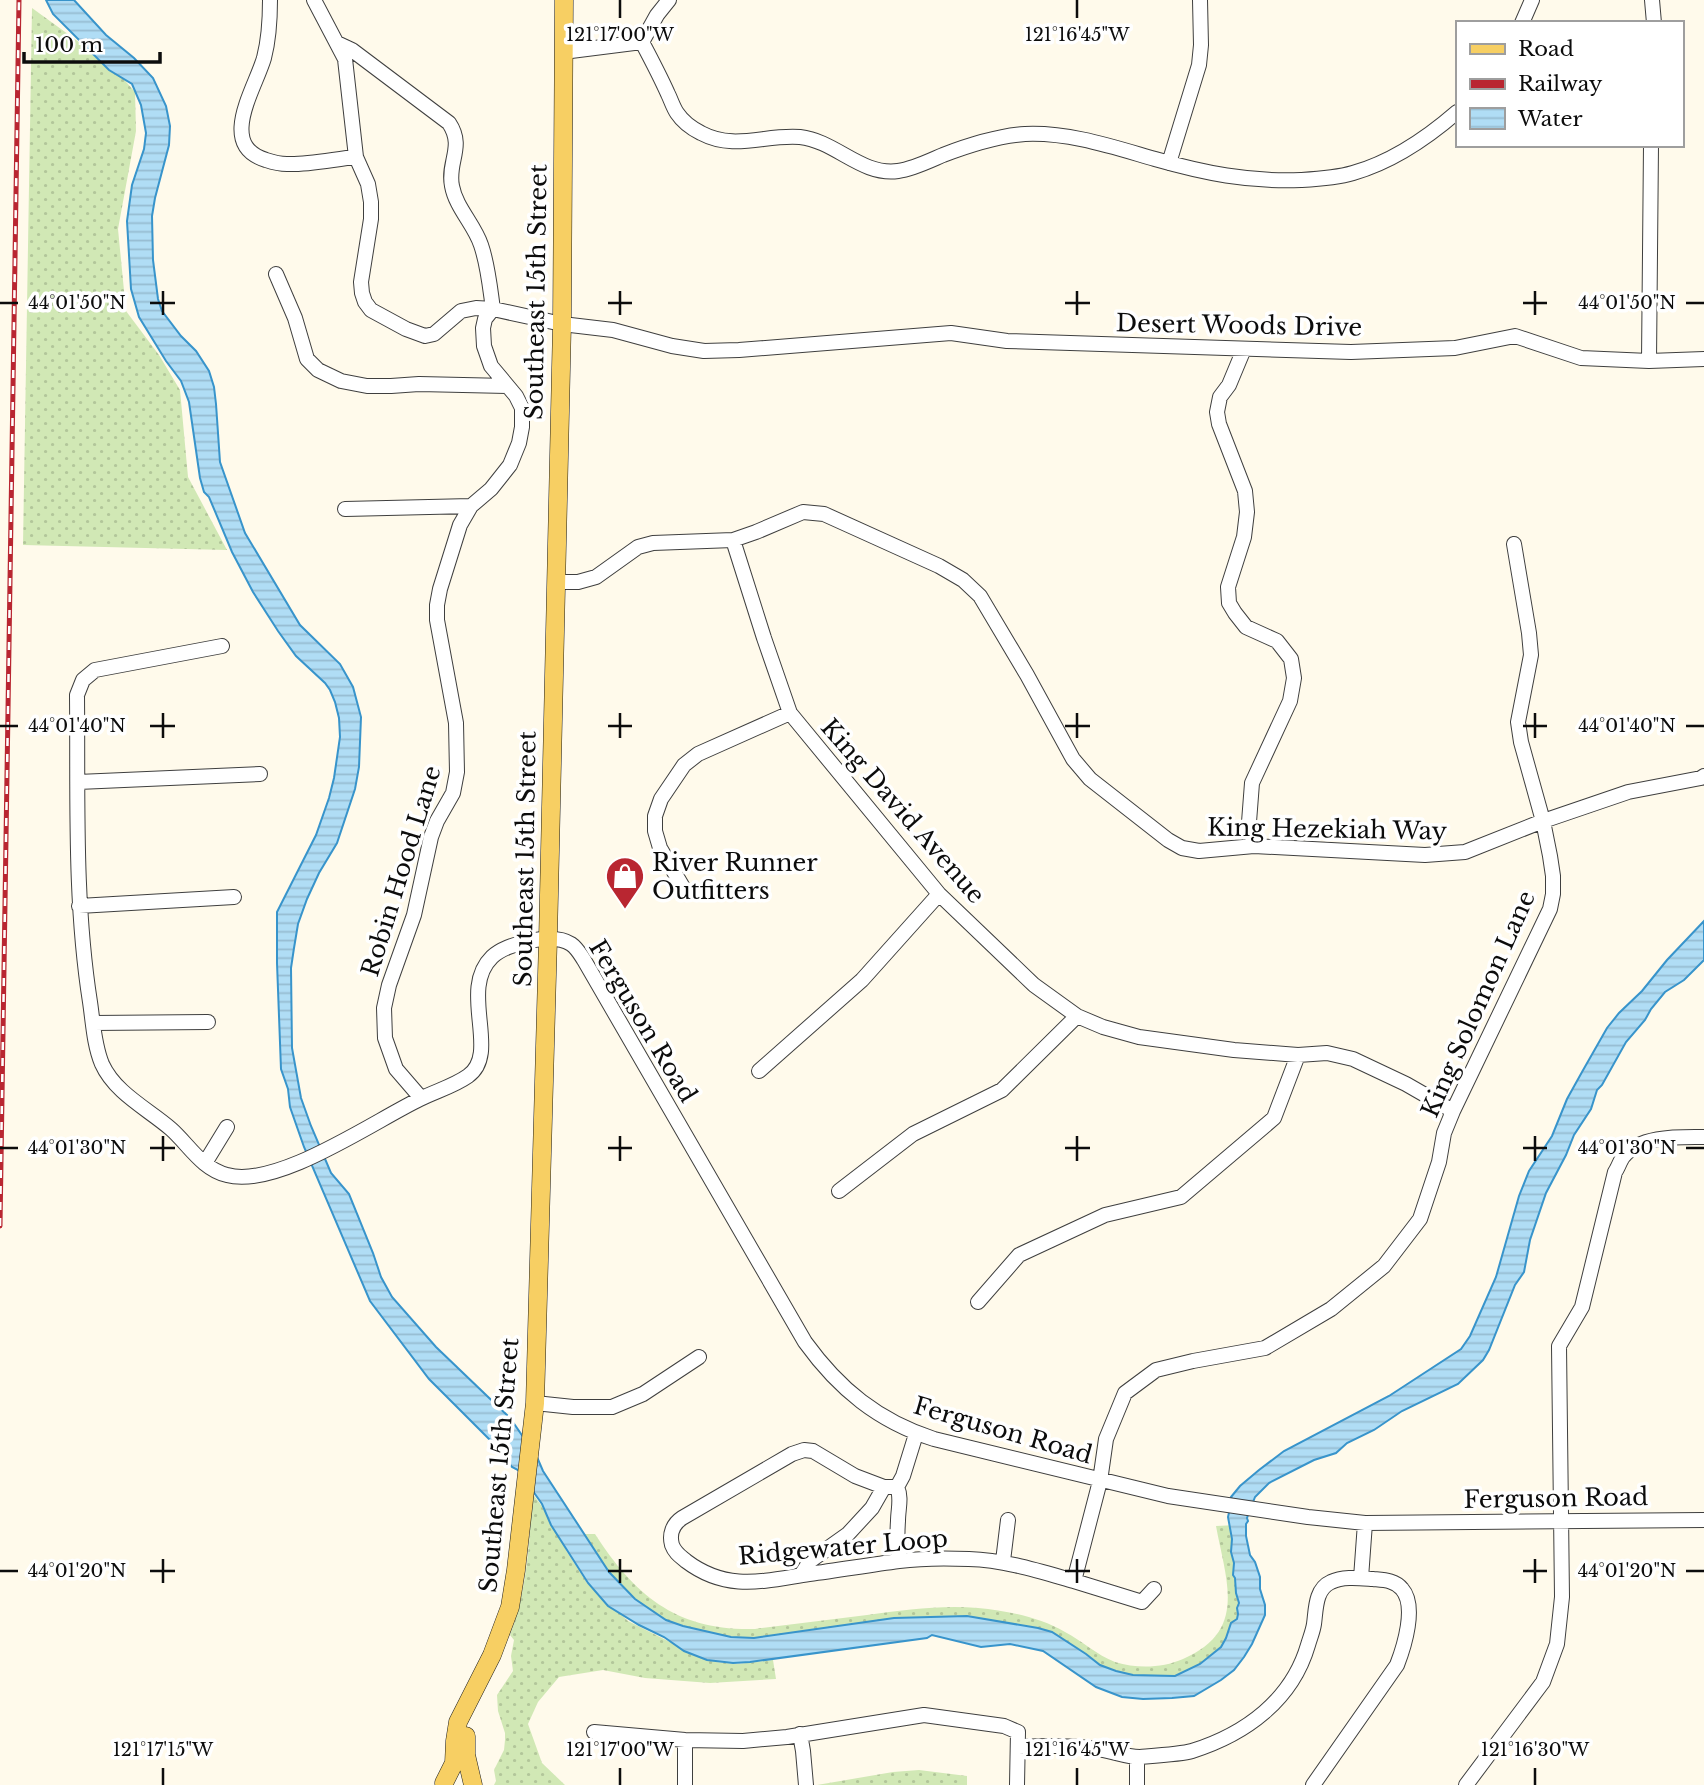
<svg xmlns="http://www.w3.org/2000/svg" width="1704" height="1785" font-family="'Libre Baskerville',serif">
<style>
.grass{fill:url(#grass-dots)}
.water{fill:url(#water-rules);stroke:#3894cb;stroke-width:2}
.lines{fill:none;stroke-linecap:round;stroke-linejoin:round}
.minor-casing{stroke:#3f3f3f;stroke-width:16}
.major-casing{stroke:#1d1d1d;stroke-width:19}
.minor{stroke:#fff;stroke-width:14}
.major{stroke:#f7cf63;stroke-width:18}
.rail-casing{stroke:#b92631;stroke-width:5}
.rail{stroke:#fff;stroke-width:2.5;stroke-dasharray:8;stroke-linecap:butt}
.ticks{fill:none;stroke:#0c0c0c;stroke-width:2.5}
.labels{text-anchor:middle;dominant-baseline:central;stroke-width:7;stroke-linejoin:round;paint-order:stroke}
.street-label{font-size:24px;fill:#0c0c0c;stroke:#fff}
.poi-label{font-size:24px;fill:#0c0c0c;stroke:#fff;text-anchor:start}
.ticks-label{font-size:18px;text-anchor:middle;fill:#0c0c0c;stroke:#fff;stroke-width:7;stroke-linejoin:round;paint-order:stroke}
</style>
<defs>
<pattern id="grass-dots" width="8" height="8" patternUnits="userSpaceOnUse" patternTransform="scale(1.75)"><rect width="8" height="8" fill="#d1e8b5"/><path d="M2 2h.1M6 6h.1" fill="none" stroke="#b2c69a" stroke-width="1.8" stroke-linecap="round"/></pattern>
<pattern id="water-rules" width="6" height="5" patternUnits="userSpaceOnUse" patternTransform="scale(1.75)"><rect width="6" height="5" fill="#b0ddf5"/><path d="M0 2.5h6" fill="none" stroke="#96bcd1"/></pattern>
</defs>
<rect width="100%" height="100%" fill="#fffaeb"/>
<path class="grass" d="M 32,8 L 112,66 L 135,92 L 136,131 L 118,229 L 126,311 L 159,355 L 180,390 L 188,477 L 227,550 L 23,545 Z
M 532,1493 L 541,1505 L 567,1552 L 587,1583 L 628,1621 L 680,1647 L 716,1662 L 737,1664 L 773,1660 L 776,1679 L 710,1683 L 645,1678 L 603,1670 L 559,1677 L 538,1702 L 528,1724 L 542,1763 L 565,1785 L 494,1785 L 496,1781 L 494,1770 L 504,1750 L 505,1740 L 505,1733 L 498,1711 L 497,1695 L 513,1671 L 511,1656 L 514,1640 L 510,1635 C 527,1590 530,1541 532,1493 Z
M 1237,1525 L 1249,1591 L 1227,1656 L 1160,1687 L 1057,1651 L 980,1629 L 759,1650 L 647,1621 L 570,1534 L 595,1534 C 635,1596 677,1631 755,1629 C 792,1624 830,1620 867,1615 C 904,1610 941,1605 978,1608 C 1008,1611 1039,1617 1065,1632 C 1082,1641 1097,1655 1115,1662 C 1138,1669 1162,1668 1183,1659 C 1248,1631 1226,1581 1216,1526 Z
M 919,1770 L 967,1776 L 967,1785 L 817,1785 L 893,1772 Z"/>
<path class="water" d="M 46,0 L 74,0 L 106,35 L 134,58 L 153,78 L 166,106 L 170,126 L 169,145 L 155,198 L 152,216 L 153,260 L 158,299 L 162,311 L 181,336 L 196,351 L 209,371 L 214,387 L 216,404 L 220,462 L 245,533 L 300,625 L 340,664 L 353,687 L 361,717 L 359,767 L 355,789 L 337,843 L 319,873 L 307,899 L 298,924 L 294,948 L 291,968 L 292,1048 L 301,1098 L 311,1126 L 331,1173 L 349,1194 L 373,1253 L 381,1277 L 392,1297 L 436,1347 L 510,1418 L 537,1457 L 543,1471 L 609,1572 L 635,1599 L 666,1620 L 683,1626 L 731,1637 L 754,1638 L 894,1618 L 967,1616 L 1038,1628 L 1052,1632 L 1086,1654 L 1100,1665 L 1116,1671 L 1133,1675 L 1175,1676 L 1200,1664 L 1221,1647 L 1226,1638 L 1231,1623 L 1237,1619 L 1238,1614 L 1237,1608 L 1239,1603 L 1236,1593 L 1235,1578 L 1233,1575 L 1234,1563 L 1231,1552 L 1232,1539 L 1228,1517 L 1232,1499 L 1231,1497 L 1240,1486 L 1259,1470 L 1284,1451 L 1389,1396 L 1461,1349 L 1470,1336 L 1496,1277 L 1519,1196 L 1529,1171 L 1552,1136 L 1567,1099 L 1582,1072 L 1607,1028 L 1619,1013 L 1642,991 L 1667,960 L 1704,921 L 1704,960 L 1684,980 L 1665,992 L 1651,1009 L 1645,1020 L 1626,1042 L 1602,1085 L 1597,1090 L 1591,1109 L 1574,1135 L 1566,1155 L 1546,1193 L 1530,1240 L 1524,1272 L 1515,1285 L 1489,1350 L 1483,1360 L 1458,1384 L 1402,1411 L 1374,1430 L 1347,1443 L 1336,1453 L 1314,1460 L 1269,1483 L 1255,1497 L 1247,1518 L 1248,1521 L 1246,1524 L 1246,1536 L 1250,1555 L 1255,1562 L 1260,1577 L 1260,1589 L 1265,1605 L 1265,1615 L 1252,1644 L 1244,1657 L 1234,1670 L 1221,1680 L 1194,1696 L 1172,1698 L 1143,1699 L 1122,1697 L 1096,1687 L 1043,1651 L 1010,1644 L 981,1647 L 932,1635 L 927,1638 L 750,1662 L 733,1663 L 707,1660 L 684,1651 L 664,1637 L 639,1625 L 608,1606 L 588,1583 L 551,1525 L 542,1504 L 518,1470 L 512,1467 L 495,1445 L 429,1379 L 370,1301 L 304,1147 L 290,1107 L 288,1089 L 281,1069 L 277,963 L 277,912 L 316,835 L 329,798 L 334,778 L 340,737 L 339,718 L 335,702 L 330,690 L 325,683 L 296,656 L 278,631 L 253,592 L 232,552 L 209,497 L 204,492 L 200,478 L 189,402 L 181,381 L 166,361 L 139,317 L 131,289 L 127,221 L 132,185 L 144,149 L 146,133 L 141,105 L 132,84 L 109,70 L 53,14 Z"/>
<g class="lines">
<g class="minor-casing">
<path id="minor" d="M 270,0 C 270,20 269,39 264,58 C 255,89 217,145 266,160 C 272,162 280,164 287,164 C 307,165 335,159 356,157
M 314,0 L 345,59 L 356,157 L 368,184 L 371,202 L 371,219 L 361,282 L 362,293 L 365,302 L 371,310 L 406,329 L 425,336 L 434,334 L 461,311 L 476,308 L 493,309 L 562,324 L 613,330 L 672,346 L 704,351 L 739,350 L 951,333 L 1007,341 L 1351,352 L 1455,348 L 1515,336 L 1581,358 L 1649,361 L 1704,359
M 1652,0 L 1654,23
M 1522,23 L 1532,0
M 642,42 C 651,59 660,76 668,94 C 671,100 673,107 677,113 C 683,122 691,128 701,133 C 735,151 765,134 800,137 C 836,141 861,176 898,171 C 913,169 929,161 943,155 C 969,145 997,136 1025,134 C 1069,132 1113,147 1155,159 C 1204,173 1248,182 1301,180 C 1318,179 1336,178 1353,173 C 1392,162 1427,138 1457,112
M 642,42 L 657,15 L 669,0
M 337,43 L 352,50 L 449,123 C 465,147 447,162 452,186 C 456,208 474,224 481,245 C 488,265 490,288 493,309 L 485,319 L 483,328 L 484,346 L 491,366 L 516,396 L 522,408 L 522,427 L 519,443 L 510,465 L 491,489 L 471,506 L 460,525 L 440,589 L 437,605 L 437,620 L 456,723 L 457,772 L 453,793 L 437,821 L 431,837 L 414,915 L 389,985 L 384,1008 L 385,1038 L 396,1069 L 421,1098
M 563,52 L 642,42
M 1169,163 L 1199,65 L 1201,45 L 1200,0
M 276,274 L 295,318 L 307,359 L 318,370 L 341,381 L 367,386 L 391,386 L 419,384 L 507,386
M 1244,349 L 1229,385 L 1220,397 L 1217,412 L 1219,424 L 1245,491 L 1247,512 L 1244,537 L 1228,587 L 1229,603 L 1235,613 L 1246,627 L 1277,641 L 1291,659 L 1294,678 L 1290,701 L 1252,783 L 1249,822 L 1254,846
M 1649,361 L 1651,145
M 345,509 L 471,506
M 733,540 L 764,638 L 790,713 L 939,894 L 1034,985 L 1077,1016 L 1103,1027 L 1139,1037 L 1234,1050 L 1298,1055 L 1327,1053 L 1353,1059 L 1406,1084 L 1453,1111
M 556,582 L 578,582 L 596,577 L 638,547 L 653,543 L 733,540 L 756,532 L 803,512 L 824,514 L 939,566 L 963,580 L 980,596 L 1027,675 L 1073,759 L 1090,779 L 1168,840 L 1182,848 L 1199,851 L 1254,846 L 1425,855 L 1465,852 L 1543,821 L 1628,792 L 1701,778 L 1704,776
M 222,646 L 95,670 L 83,680 L 77,695 C 78,797 74,900 90,1002 C 93,1022 94,1045 102,1064 C 115,1093 148,1109 171,1129 C 189,1145 202,1169 227,1175 C 277,1189 374,1121 420,1099 C 436,1091 454,1086 468,1076 C 501,1053 458,990 492,957 C 506,943 553,932 571,944 C 577,948 580,954 584,960 L 805,1342 C 839,1389 878,1421 934,1439 L 1168,1496 L 1308,1517 L 1365,1523 L 1704,1520
M 78,782 L 260,774
M 687,894 L 660,848 L 655,831 L 655,816 L 661,799 L 684,765 L 698,754 L 790,713
M 79,906 L 234,897
M 93,1023 L 208,1022
M 759,1071 L 862,980 L 939,894
M 205,1163 L 227,1127
M 839,1191 L 913,1134 L 1002,1090 L 1077,1016
M 978,1302 L 1019,1255 L 1105,1215 L 1181,1197 L 1274,1118 L 1298,1055
M 535,1403 L 573,1407 L 612,1407 L 643,1394 L 699,1357
M 897,1487 L 884,1487 L 855,1476 L 813,1451 L 804,1450 L 792,1454 L 682,1518 C 673,1524 669,1534 672,1545 C 675,1553 680,1556 686,1561 C 727,1592 763,1581 809,1574 C 839,1570 869,1565 899,1561 C 922,1558 946,1558 969,1559 C 1005,1560 1039,1571 1074,1581 L 1100,1481 L 1106,1439 L 1125,1393 L 1156,1370 L 1193,1361 L 1265,1348 L 1331,1309 L 1384,1266 L 1420,1219 L 1439,1162 L 1444,1133 L 1453,1111 L 1550,909 L 1553,894 L 1553,876 L 1550,856 L 1543,821 L 1521,742 L 1518,722 L 1531,655 L 1529,633 L 1514,544
M 900,1561 C 897,1548 897,1535 898,1521 C 898,1509 902,1498 897,1487 L 903,1476 L 916,1434
M 1003,1561 L 1008,1520
M 801,1575 L 810,1561 L 848,1534 L 872,1508 L 884,1487
M 1361,1578 L 1365,1523
M 1074,1581 L 1142,1602 L 1154,1589
M 594,1732 L 685,1740 L 743,1741 L 787,1737 L 924,1715 L 1004,1726 L 1018,1732 L 1017,1785
M 800,1734 L 803,1751 L 806,1785
M 1019,1747 C 1045,1746 1072,1745 1098,1749 C 1112,1751 1126,1757 1140,1757 C 1152,1756 1182,1754 1192,1751 C 1246,1734 1292,1700 1308,1645 C 1310,1638 1313,1631 1314,1624 C 1316,1610 1315,1589 1331,1582 C 1343,1576 1359,1578 1373,1579 C 1383,1580 1395,1580 1402,1589 C 1417,1606 1404,1647 1397,1665 L 1313,1785
M 685,1785 L 685,1740
M 1137,1785 L 1137,1757
M 1466,1785 L 1543,1682 L 1557,1644 L 1562,1597 L 1559,1346 L 1582,1307 L 1615,1172 C 1618,1168 1620,1161 1623,1157 C 1640,1135 1679,1137 1704,1137"/>
</g>
<g class="major-casing">
<path id="major" d="M 466,1736 L 466,1755 L 473,1785
M 444,1783 L 454,1763 L 455,1741 L 458,1722 L 492,1655 L 510,1607 L 516,1570 L 535,1403 L 548,939 L 562,324 L 564,0"/>
</g>
<use href="#minor" class="minor"/>
<use href="#major" class="major"/>
<g class="rail-casing">
<path id="rail" d="M 0,1226 L 19,0"/>
</g>
<use href="#rail" class="rail"/>
</g>
<path class="ticks" d="M 620,0 L 620,18M 1077,0 L 1077,18M 163,291 L 163,315M 620,291 L 620,315M 1077,291 L 1077,315M 1535,291 L 1535,315M 0,303 L 18,303M 150,303 L 175,303M 608,303 L 632,303M 1065,303 L 1090,303M 1523,303 L 1547,303M 1686,303 L 1704,303M 163,713 L 163,738M 620,713 L 620,738M 1077,713 L 1077,738M 1535,713 L 1535,738M 0,726 L 18,726M 150,726 L 175,726M 608,726 L 632,726M 1065,726 L 1090,726M 1523,726 L 1547,726M 1686,726 L 1704,726M 163,1136 L 163,1161M 620,1136 L 620,1161M 1077,1136 L 1077,1161M 1535,1136 L 1535,1161M 0,1148 L 18,1148M 150,1148 L 175,1148M 608,1148 L 632,1148M 1065,1148 L 1090,1148M 1523,1148 L 1547,1148M 1686,1148 L 1704,1148M 163,1559 L 163,1583M 620,1559 L 620,1583M 1077,1559 L 1077,1583M 1535,1559 L 1535,1583M 0,1571 L 18,1571M 150,1571 L 175,1571M 608,1571 L 632,1571M 1065,1571 L 1090,1571M 1523,1571 L 1547,1571M 1686,1571 L 1704,1571M 163,1768 L 163,1785M 620,1768 L 620,1785M 1077,1768 L 1077,1785M 1535,1768 L 1535,1785"/>
<defs>
<g id="shop-pin" transform="scale(2.0125)"><path d="M0 17L-7.5 6A9.5 9.5 0 1 1 7.5 6Z" fill="#b92631" stroke="#fff"/><path d="M-5-2.5h2.3a2.7 3.5 0 0 1 5.4 0H5L5.5 6h-11ZM-1.5-2.5h3a1.5 2.3 0 0 0-3 0Z" fill="#fff"/></g>
</defs>
<g fill-rule="evenodd">
<use href="#shop-pin" x="625" y="876"/>
</g>
<g class="labels">
<g class="street-label">
<text transform="translate(536 292) rotate(-89)">Southeast 15th Street</text>
<text transform="translate(1239 325) rotate(1)">Desert Woods Drive</text>
<text transform="translate(903 811) rotate(49)">King David Avenue</text>
<text transform="translate(1327 829) rotate(1)">King Hezekiah Way</text>
<text transform="translate(525 859) rotate(-89)">Southeast 15th Street</text>
<text transform="translate(401 871) rotate(-73)">Robin Hood Lane</text>
<text transform="translate(1478 1004) rotate(-66)">King Solomon Lane</text>
<text transform="translate(643 1021) rotate(59)">Ferguson Road</text>
<text transform="translate(1003 1430) rotate(16)">Ferguson Road</text>
<text transform="translate(499 1465) rotate(-85)">Southeast 15th Street</text>
<text transform="translate(1556 1498) rotate(-1)">Ferguson Road</text>
<text transform="translate(843 1547) rotate(-5)">Ridgewater Loop</text>
</g>
<g class="poi-label">
<text x="652" y="862">River Runner<tspan x="652" dy="28">Outfitters</tspan></text>
</g>
</g>
<g class="ticks-label">
<text x="620" y="41">121°17'00"W</text>
<text x="1077" y="41">121°16'45"W</text>
<text x="77" y="309">44°01'50"N</text>
<text x="1627" y="309">44°01'50"N</text>
<text x="77" y="732">44°01'40"N</text>
<text x="1627" y="732">44°01'40"N</text>
<text x="77" y="1154">44°01'30"N</text>
<text x="1627" y="1154">44°01'30"N</text>
<text x="77" y="1577">44°01'20"N</text>
<text x="1627" y="1577">44°01'20"N</text>
<text x="163" y="1756">121°17'15"W</text>
<text x="620" y="1756">121°17'00"W</text>
<text x="1077" y="1756">121°16'45"W</text>
<text x="1535" y="1756">121°16'30"W</text>
</g>
<rect x="1456" y="21" width="228" height="126" fill="#ffffff" stroke="#9e9e9e" stroke-width="2"/>
<rect x="1470" y="44" width="35" height="10" fill="#f7cf63" stroke="#9e9e9e" stroke-width="2"/>
<text x="1518" y="56" font-size="21" fill="#0c0c0c">Road</text>
<rect x="1470" y="79" width="35" height="10" fill="#b92631" stroke="#9e9e9e" stroke-width="2"/>
<text x="1518" y="91" font-size="21" fill="#0c0c0c">Railway</text>
<rect x="1470" y="108" width="35" height="21" fill="url(#water-rules)" stroke="#9e9e9e" stroke-width="2"/>
<text x="1518" y="126" font-size="21" fill="#0c0c0c">Water</text>
<path d="M24 52v10h136v-10" fill="none" stroke="#0c0c0c" stroke-width="3.5"/>
<text x="35" y="52" font-size="21" fill="#0c0c0c" stroke="#ffffff" stroke-width="5" paint-order="stroke">100 m</text>
</svg>
